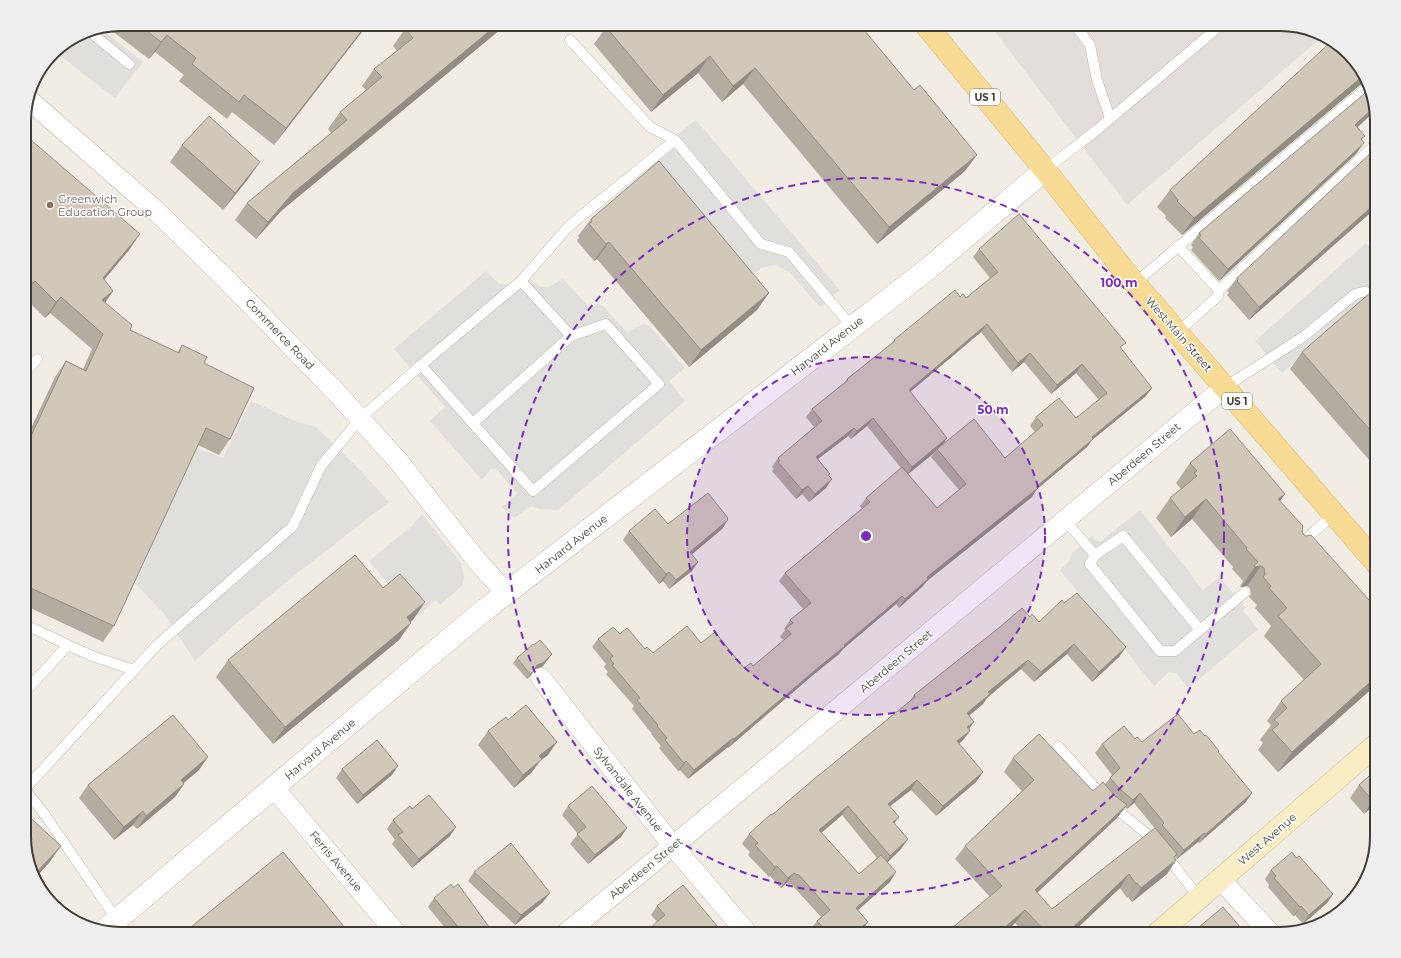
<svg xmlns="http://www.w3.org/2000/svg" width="1401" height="958" font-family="Montserrat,sans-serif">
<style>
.industrial{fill:#e3ded9}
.parking{fill:#e1dfdc}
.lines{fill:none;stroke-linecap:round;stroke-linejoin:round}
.service-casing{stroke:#beb7aa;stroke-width:11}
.minor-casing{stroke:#beb7aa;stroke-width:21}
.tertiary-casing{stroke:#beb7aa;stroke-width:23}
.secondary-casing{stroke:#cfbf96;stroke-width:23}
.primary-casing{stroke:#dcb766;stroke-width:23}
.service{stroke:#fff;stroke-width:10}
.minor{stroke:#fff;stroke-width:20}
.tertiary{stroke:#fff;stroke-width:22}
.secondary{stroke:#fbedc3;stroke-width:22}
.primary{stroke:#f8db95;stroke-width:22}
.wall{fill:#b5aca0;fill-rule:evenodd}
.shaded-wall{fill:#938c82}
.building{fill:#d2c8ba;stroke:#938c82}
.ring{fill:none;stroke:#7b2cbf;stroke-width:2;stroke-dasharray:7 5}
.education-dot{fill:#8d6e63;stroke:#fff;stroke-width:1.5}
.labels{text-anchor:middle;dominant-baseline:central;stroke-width:3;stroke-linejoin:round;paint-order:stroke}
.shield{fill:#fff;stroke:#7b7771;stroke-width:1}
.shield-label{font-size:10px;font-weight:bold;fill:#423d34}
.education-label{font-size:11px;fill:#785e54;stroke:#fff;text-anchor:start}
.street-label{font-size:11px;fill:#423d34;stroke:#fff}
.rim{fill:none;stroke:#423d34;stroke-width:2}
.centre{fill:#7b2cbf;stroke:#fff;stroke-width:2}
.ring-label{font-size:12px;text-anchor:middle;font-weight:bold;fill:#7b2cbf;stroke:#fff;stroke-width:3;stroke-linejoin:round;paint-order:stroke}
</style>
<rect width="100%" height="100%" fill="#f1ede4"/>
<path class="industrial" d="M 989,24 L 1280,24 L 1322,37 L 1127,205 Z"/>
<path class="parking" d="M 100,28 L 143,62 L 115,98 L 54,51 L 84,31 Z
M 696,120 L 840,290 L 820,307 L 789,272 L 775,265 L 761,268 L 744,283 L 642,163 Z
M 1366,243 L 1377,256 L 1377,319 L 1361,305 L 1282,373 L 1255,341 Z
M 486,271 L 498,283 L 505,285 L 512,282 L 520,273 L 541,287 L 549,287 L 563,279 L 590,308 L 599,304 L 603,306 L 628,333 L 632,329 L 644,324 L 650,326 L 685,368 L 669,381 L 685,401 L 558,510 L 539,509 L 531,506 L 514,518 L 502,507 L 517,493 L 496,469 L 491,469 L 482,480 L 430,421 L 445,407 L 394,349 Z
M 251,401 L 297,422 L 316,427 L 358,468 L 389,502 L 300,571 L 234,625 L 195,661 L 165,615 L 136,584 L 156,536 L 197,448 L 223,458 Z
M 1140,510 L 1203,590 L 1219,577 L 1245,607 L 1243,611 L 1258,629 L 1189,688 L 1176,673 L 1169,672 L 1154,686 L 1060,570 L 1069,561 L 1072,553 L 1092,536 L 1096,541 L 1101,541 Z
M 422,514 L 461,563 L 464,577 L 463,585 L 440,605 L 436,600 L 416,617 L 369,561 L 412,526 Z"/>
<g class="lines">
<g class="service-casing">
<path id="service" d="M 1074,24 L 1090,45 L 1097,80 L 1110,118
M 88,30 L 129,64
M 570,40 L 650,127 L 675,140 L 761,244 L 789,252 L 852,327
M 1045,170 L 1098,129 L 1222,24
M 521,281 L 569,226 L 675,140
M 1135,283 L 1369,86
M 1218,291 L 1373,147
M 1178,332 L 1218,296 L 1218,291 L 1216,287 L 1178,246
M 24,375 L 37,359
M 1225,387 L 1303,337 L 1354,295 C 1366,289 1368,292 1377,300
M 473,423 L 571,336
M 1065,520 L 1095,555
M 1299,545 L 1334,514
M 24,624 L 68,645
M 1200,630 L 1123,536 L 1095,555 L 1090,564 L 1160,651 L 1175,651 L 1245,592
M 24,693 L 68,645 L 92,656 L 134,670
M 1058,746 L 1109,803 L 1147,834 L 1170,860 L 1199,898
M 24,788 L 45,815 L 117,920
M 25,789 L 156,646 L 293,526 L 321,466 L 360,419 L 421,365 L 521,281 L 571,336 L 606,324 L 659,384 L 533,491 L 421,365"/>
</g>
<g class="minor-casing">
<path id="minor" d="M 28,99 L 154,209 L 222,275 L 334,390 L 399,462 L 478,562 L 507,594
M 541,678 L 673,846 L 748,934
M 274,788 L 397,934
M 1220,879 L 1271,934
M 565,934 L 673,846 L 1225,387"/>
</g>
<g class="tertiary-casing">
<path id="tertiary" d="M 106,929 L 478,615 L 924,272 L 1045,170"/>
</g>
<g class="secondary-casing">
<path id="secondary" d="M 1157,934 L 1377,744"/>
</g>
<g class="primary-casing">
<path id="primary" d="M 925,24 L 1045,170 L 1126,273 L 1377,564"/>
</g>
<use href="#service" class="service"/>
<use href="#minor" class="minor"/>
<use href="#tertiary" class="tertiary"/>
<use href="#secondary" class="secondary"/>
<use href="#primary" class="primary"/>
</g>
<path class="wall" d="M 121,24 L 368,24 L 274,145 L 232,112 L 227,119 L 179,81 L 184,75 L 155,52 L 149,59 L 107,27 Z
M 507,24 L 281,211 L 256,239 L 235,220 L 247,203 L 331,133 L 328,129 L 340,112 L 366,90 L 362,86 L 374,69 L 397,51 L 393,46 L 405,29 Z
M 859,24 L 965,171 L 877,244 L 743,84 L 722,102 L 698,73 L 651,112 L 594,44 L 606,27 Z
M 1367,78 L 1367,79 L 1366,80 L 1182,235 L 1165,218 L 1166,216 L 1157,207 L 1170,190 Z
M 1370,89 L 1375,111 L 1357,127 L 1362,140 L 1356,154 L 1219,281 L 1191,250 L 1193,247 L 1191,245 L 1199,233 Z
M 24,134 L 129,250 L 104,280 L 113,291 L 105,302 L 130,330 L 177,353 L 182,345 L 204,363 L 230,439 L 219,455 L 198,445 L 114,626 L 103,642 L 24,605 L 24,443 L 55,377 L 66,361 L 83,369 L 92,349 L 50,313 L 45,318 L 24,297 Z
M 182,145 L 248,179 L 223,210 L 170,162 Z
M 1377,155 L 1377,207 L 1249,320 L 1227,295 L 1229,293 L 1227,291 L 1237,278 Z
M 591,219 L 757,310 L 689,367 L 597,259 L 594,261 L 577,241 L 579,237 L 578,236 Z
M 979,249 L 1122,349 L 1146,396 L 1092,440 L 1087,447 L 1036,490 L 1032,497 L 927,581 L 922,587 L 899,608 L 896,604 L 843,649 L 839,654 L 813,675 L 728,748 L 728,747 L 688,779 L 680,770 L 678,771 L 659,748 L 661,746 L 651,734 L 652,734 L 632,709 L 634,706 L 606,674 L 608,672 L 604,667 L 606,664 L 592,647 L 598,639 L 620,634 L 645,649 L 653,653 L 701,643 L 744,668 L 753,666 L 784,640 L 780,637 L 785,630 L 784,629 L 790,620 L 803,609 L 779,581 L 785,573 L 862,509 L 860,506 L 866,498 L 901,468 L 867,426 L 851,439 L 848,436 L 818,459 L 829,476 L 826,488 L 809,502 L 802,494 L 796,499 L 772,471 L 774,469 L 772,467 L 778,458 L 814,427 L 806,417 L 812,409 L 844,383 L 847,379 L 892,343 L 894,340 L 960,297 L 966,298 L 990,278 L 973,257 ZM 981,332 L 1012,372 L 1024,362 L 1051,394 L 1076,373 L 1099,400 L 1076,418 L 1036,417 L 1030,426 L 1035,432 L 1005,458 L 944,443 L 947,438 L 910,392 ZM 934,453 L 931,457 L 959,490 L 937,508 L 908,474 Z
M 1377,299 L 1377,469 L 1290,369 L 1302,352 Z
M 1190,463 L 1280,501 L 1302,531 L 1303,534 L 1377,609 L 1377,683 L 1376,685 L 1278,772 L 1258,750 L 1263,743 L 1260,740 L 1271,725 L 1267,721 L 1281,701 L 1304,680 L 1264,636 L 1271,626 L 1255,608 L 1257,605 L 1249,597 L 1251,594 L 1250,588 L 1247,586 L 1241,587 L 1240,586 L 1243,581 L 1232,569 L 1233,567 L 1192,519 L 1171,537 L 1156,518 L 1170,498 L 1181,489 L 1176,483 Z
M 728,518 L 722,529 L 692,554 L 692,571 L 669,589 L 663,581 L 659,584 L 623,540 L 629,531 L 668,524 Z
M 383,588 L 413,620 L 410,621 L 399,640 L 273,744 L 216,677 L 228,660 Z
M 1064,603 L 1126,647 L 1119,657 L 1092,682 L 1067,654 L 1034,682 L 1021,669 L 987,698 L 983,704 L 969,716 L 969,729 L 970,731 L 963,740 L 959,744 L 983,772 L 976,782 L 936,816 L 911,790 L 890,806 L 894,824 L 908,839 L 901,849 L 887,862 L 890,882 L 857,910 L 868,922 L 861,932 L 858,934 L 813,934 L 810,930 L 817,921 L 821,917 L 791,884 L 790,885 L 787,883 L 781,888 L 770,876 L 769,877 L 748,855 L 750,852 L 742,844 L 749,834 L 910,701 L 914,695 L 1030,617 L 1039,622 ZM 842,815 L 877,858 L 859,874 L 821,833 Z
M 552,654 L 542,667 L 535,669 L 530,676 L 527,679 L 513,663 L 517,658 Z
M 508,720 L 548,755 L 540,761 L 532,772 L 514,788 L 478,745 L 488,731 Z
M 1194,734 L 1205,736 L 1219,751 L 1218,752 L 1246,802 L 1199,843 L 1198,842 L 1177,859 L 1175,856 L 1174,858 L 1176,860 L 1167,874 L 1132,902 L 1128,897 L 1127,898 L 1120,888 L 1071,934 L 1025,934 L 1015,923 L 1003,934 L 945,934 L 990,897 L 955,859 L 965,846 L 1022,791 L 1004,772 L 1013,758 L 1093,791 L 1105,784 L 1110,778 L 1112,775 L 1095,753 L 1102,744 L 1135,739 L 1142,742 ZM 1134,803 L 1157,831 L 1052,909 L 1037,893 L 1117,818 L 1125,807 L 1127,809 Z
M 342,769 L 392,775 L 357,804 L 336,778 Z
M 1377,769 L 1377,816 L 1371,808 L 1364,814 L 1350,798 L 1359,785 Z
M 199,770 L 184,783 L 184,784 L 175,797 L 137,829 L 133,825 L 114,840 L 79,798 L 88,785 Z
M 568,806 L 621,837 L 588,864 L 570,844 L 578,834 L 562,815 Z
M 412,809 L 450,836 L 412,868 L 392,844 L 395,840 L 387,829 L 393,820 Z
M 1296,858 L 1333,894 L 1327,903 L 1303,924 L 1295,915 L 1293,916 L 1268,887 L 1269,885 L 1265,879 L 1271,870 Z
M 474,872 L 543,902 L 515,925 L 468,881 Z
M 434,898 L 494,934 L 450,934 L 428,907 Z
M 657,906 L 717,926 L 714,932 L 657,922 L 651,915 Z
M 1199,927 L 1246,934 L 1195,934 Z"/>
<path class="shaded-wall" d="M 367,24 L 368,24 L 274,145 L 286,128 Z
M 498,24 L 507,24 L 281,211 L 256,239 L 268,222 L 293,193 Z
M 167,35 L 155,52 L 149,59 L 161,42 Z
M 710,56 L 698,73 L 651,112 L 663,95 Z
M 755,68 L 743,84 L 722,102 L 733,86 Z
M 1364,75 L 1367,78 L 1367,79 L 1366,80 L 1182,235 L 1194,218 Z
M 1374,107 L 1375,111 L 1347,137 L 1355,125 Z
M 1364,143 L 1356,154 L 1219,281 L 1228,269 Z
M 977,155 L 965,171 L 877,244 L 889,227 Z
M 260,162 L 248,179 L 223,210 L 235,193 Z
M 1377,202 L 1377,207 L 1249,320 L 1259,307 Z
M 140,234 L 129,250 L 92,294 L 103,278 Z
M 609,242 L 597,259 L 594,261 L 606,244 Z
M 35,281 L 24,296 L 24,293 L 30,285 Z
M 113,291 L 102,307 L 102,300 Z
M 769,293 L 757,310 L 689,367 L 701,350 Z
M 61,297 L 50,313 L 45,318 L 56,302 Z
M 987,324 L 981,332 L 903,398 L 909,390 Z
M 1030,353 L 1024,362 L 1012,372 L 1018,363 Z
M 1082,364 L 1076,373 L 1051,394 L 1057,385 Z
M 1152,388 L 1146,396 L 1092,440 L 1087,447 L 1036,490 L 1032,497 L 927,581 L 922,587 L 899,608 L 905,599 L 927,577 L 1036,487 L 1092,437 Z
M 873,418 L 867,426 L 851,439 L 857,431 Z
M 854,428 L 848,436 L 810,465 L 816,457 Z
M 947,438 L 941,447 L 937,449 L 934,453 L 907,475 L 912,467 Z
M 832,479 L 826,488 L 809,502 L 815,494 Z
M 808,486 L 802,494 L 796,499 L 802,490 Z
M 1285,494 L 1271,514 L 1278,499 Z
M 1206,499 L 1192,519 L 1171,537 L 1185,517 Z
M 728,518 L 724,524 L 728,520 L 722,529 L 684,561 L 690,552 Z
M 698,562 L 692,571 L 669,589 L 676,580 Z
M 1261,566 L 1247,586 L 1241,587 L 1255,567 Z
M 669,572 L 663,581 L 659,584 L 666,574 Z
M 902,596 L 896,604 L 843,649 L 839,654 L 813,675 L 728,748 L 734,739 L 844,645 Z
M 425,602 L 413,620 L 394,634 L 407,617 Z
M 411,623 L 399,640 L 273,744 L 285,727 Z
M 1074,644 L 1067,654 L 1034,682 L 1041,672 Z
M 1126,647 L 1119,657 L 1092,682 L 1099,672 Z
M 552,654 L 542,667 L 534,669 L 537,665 L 545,661 Z
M 1028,660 L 1021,669 L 987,698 L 983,704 L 960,723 L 967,713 L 988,692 Z
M 533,672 L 530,676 L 527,679 L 530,674 Z
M 1377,676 L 1377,683 L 1376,685 L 1278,772 L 1292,752 Z
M 974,722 L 967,732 L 967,727 Z
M 970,731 L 963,740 L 950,751 L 957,741 Z
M 733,738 L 728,747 L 688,779 L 694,770 Z
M 557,742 L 548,755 L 540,761 L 532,772 L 514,788 L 523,775 L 539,756 Z
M 208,757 L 199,770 L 171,793 L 181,780 Z
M 686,761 L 680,770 L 678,771 L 684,763 Z
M 398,766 L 392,775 L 357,804 L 363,795 Z
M 983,772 L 976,782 L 936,816 L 943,806 Z
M 917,780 L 911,790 L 881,813 L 888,804 Z
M 184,784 L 175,797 L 137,829 L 146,816 Z
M 1140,793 L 1134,803 L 1127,809 L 1133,800 Z
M 1252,793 L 1246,802 L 1199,843 L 1206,834 Z
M 1377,797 L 1377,799 L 1371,808 L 1364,814 L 1373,801 Z
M 1127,805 L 1117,818 L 1026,903 L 1035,890 Z
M 848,806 L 842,815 L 813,840 L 819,830 Z
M 143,811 L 133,825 L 114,840 L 124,827 Z
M 899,817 L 892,826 L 893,822 Z
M 456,827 L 450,836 L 412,868 L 419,859 Z
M 627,828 L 621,837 L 588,864 L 595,855 Z
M 1204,833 L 1198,842 L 1177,859 L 1184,850 Z
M 908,839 L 901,849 L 884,866 L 890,856 Z
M 61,846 L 49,863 L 35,878 L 34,875 Z
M 1177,854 L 1168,867 L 1176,860 L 1167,874 L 1132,902 L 1141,888 Z
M 777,866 L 770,876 L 769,877 L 775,867 Z
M 896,872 L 890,882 L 849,918 L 856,908 Z
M 794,873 L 787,883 L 781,888 L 788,878 Z
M 1129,874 L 1120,888 L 1071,934 L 1066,934 Z
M 1137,883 L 1128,897 L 1127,898 L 1136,884 Z
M 550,893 L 543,902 L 515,925 L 521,915 Z
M 1333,894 L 1327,903 L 1303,924 L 1309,915 Z
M 1301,906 L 1295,915 L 1293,916 L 1300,907 Z
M 1025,910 L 1015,923 L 1003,934 L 997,934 Z
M 868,922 L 861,932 L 858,934 L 853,934 Z"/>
<path class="building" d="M 138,24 L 367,24 L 286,128 L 244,95 L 239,102 L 192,64 L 196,58 L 167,35 L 161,42 Z
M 412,24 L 498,24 L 293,193 L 268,222 L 247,203 L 347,120 L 340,112 L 382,77 L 374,69 L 413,38 L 405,29 Z
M 610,24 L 859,24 L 914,90 L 920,85 L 977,155 L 889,227 L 755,68 L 733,86 L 710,56 L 663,95 L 606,27 Z
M 1333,40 L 1364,75 L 1194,218 L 1177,201 L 1178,200 L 1170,190 Z
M 1370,89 L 1374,107 L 1355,125 L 1365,136 L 1361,139 L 1364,143 L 1228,269 L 1199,238 L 1201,235 L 1199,233 Z
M 209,116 L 260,162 L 235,193 L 182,145 Z
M 24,134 L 140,234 L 103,278 L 113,291 L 102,300 L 132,325 L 130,330 L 179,353 L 182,345 L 207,357 L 204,363 L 254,388 L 230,439 L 206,428 L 114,626 L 24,585 L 24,451 L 66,361 L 86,371 L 103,334 L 61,297 L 56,302 L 35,281 L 30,285 L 24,279 Z
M 1373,151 L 1377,155 L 1377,202 L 1259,307 L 1237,281 L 1238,280 L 1237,278 Z
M 659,161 L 769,293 L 701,350 L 609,242 L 606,244 L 589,224 L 592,221 L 591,219 Z
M 1019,214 L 1126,343 L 1120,347 L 1152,388 L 1092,437 L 1093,439 L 1036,487 L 1038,488 L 927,577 L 928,579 L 905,599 L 902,596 L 844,645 L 845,646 L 819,667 L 734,739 L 733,738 L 694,770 L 686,761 L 684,763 L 665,740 L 667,738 L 657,726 L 658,725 L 637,700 L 640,698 L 612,665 L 614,664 L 610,659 L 613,656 L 598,639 L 613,627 L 620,634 L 627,628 L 645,649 L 647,647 L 653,653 L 687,626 L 701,643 L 715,632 L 744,668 L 751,663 L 753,666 L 791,634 L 786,628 L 793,623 L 790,620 L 811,603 L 785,573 L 870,502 L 866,498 L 902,467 L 937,508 L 966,484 L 937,449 L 974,419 L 1005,458 L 1043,425 L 1036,417 L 1059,398 L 1076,418 L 1107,393 L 1082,364 L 1057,385 L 1030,353 L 1018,363 L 987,324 L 909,390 L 947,438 L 912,467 L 873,418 L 857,431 L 854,428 L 816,457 L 830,474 L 828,475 L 832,479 L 815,494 L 808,486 L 802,490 L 778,462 L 780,461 L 778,458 L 822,421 L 812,409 L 848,380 L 847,379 L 895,341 L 894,340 L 955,290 L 960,297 L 963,294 L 966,298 L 998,272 L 979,249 Z
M 1371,292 L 1377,299 L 1377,438 L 1302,352 Z
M 1230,429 L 1285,494 L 1278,499 L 1303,526 L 1302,531 L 1303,534 L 1306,536 L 1311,535 L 1377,609 L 1377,676 L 1292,752 L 1272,730 L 1279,724 L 1274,720 L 1287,708 L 1281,701 L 1321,664 L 1278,616 L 1287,608 L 1269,588 L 1271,586 L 1263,577 L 1265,574 L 1264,568 L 1261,566 L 1255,567 L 1254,566 L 1258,562 L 1246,549 L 1247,548 L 1206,499 L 1185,517 L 1170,498 L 1197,476 L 1194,473 L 1197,471 L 1190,463 Z
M 708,493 L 728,518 L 727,519 L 728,520 L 690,552 L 698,562 L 676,580 L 669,572 L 666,574 L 629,531 L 655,509 L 668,524 Z
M 355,555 L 383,588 L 400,574 L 425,602 L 407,617 L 411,623 L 285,727 L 228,660 Z
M 1077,593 L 1126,647 L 1099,672 L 1074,644 L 1041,672 L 1028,660 L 988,692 L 990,694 L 967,713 L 974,722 L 967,727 L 970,731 L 957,741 L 983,772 L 943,806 L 917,780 L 888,804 L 899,817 L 893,822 L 908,839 L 890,856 L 848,806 L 819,830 L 859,874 L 881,855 L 896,872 L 856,908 L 868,922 L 853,934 L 821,934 L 825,930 L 817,921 L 830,910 L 798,874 L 797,875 L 794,873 L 788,878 L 777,866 L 775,867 L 755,845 L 758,843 L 749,834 L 771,814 L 772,815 L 813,780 L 915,697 L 914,695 L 1000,627 L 1022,608 L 1030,617 L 1032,614 L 1039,622 L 1062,600 L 1064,603 Z
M 540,640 L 552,654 L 545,661 L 545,662 L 537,665 L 533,672 L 530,674 L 517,658 L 533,644 L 534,645 Z
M 526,705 L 557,742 L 539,756 L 542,759 L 523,775 L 488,731 L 506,717 L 508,720 Z
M 1178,714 L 1194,734 L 1200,730 L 1205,736 L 1206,735 L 1219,751 L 1218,752 L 1252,793 L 1206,834 L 1204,833 L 1184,850 L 1162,825 L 1164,823 L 1140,793 L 1133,800 L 1120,789 L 1110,778 L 1120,768 L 1102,744 L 1124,726 L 1135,739 L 1137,737 L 1142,742 Z
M 173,715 L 208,757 L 181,780 L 184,784 L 146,816 L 143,811 L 124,827 L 88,785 Z
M 1039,734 L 1093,791 L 1103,782 L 1114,795 L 1127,805 L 1035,890 L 1052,909 L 1155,828 L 1177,854 L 1174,857 L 1176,860 L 1141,888 L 1137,883 L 1136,884 L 1129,874 L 1066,934 L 1048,934 L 1025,910 L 997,934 L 945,934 L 1002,886 L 965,846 L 1034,780 L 1013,758 Z
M 377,740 L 398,766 L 363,795 L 342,769 Z
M 1377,769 L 1377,797 L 1373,801 L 1359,785 Z
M 592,786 L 627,828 L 595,855 L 577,834 L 586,827 L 568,806 Z
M 24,789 L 27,791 L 24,794 Z
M 429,795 L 456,827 L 419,859 L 398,835 L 403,832 L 393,820 L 410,806 L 412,809 Z
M 24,812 L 61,846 L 34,875 L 24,843 Z
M 511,843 L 550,893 L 521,915 L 474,872 Z
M 283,852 L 350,934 L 187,934 L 185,932 Z
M 1292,852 L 1296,858 L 1299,856 L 1333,894 L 1309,915 L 1301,906 L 1300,907 L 1274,878 L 1276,876 L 1271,870 Z
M 451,884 L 453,888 L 458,884 L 494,934 L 464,934 L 434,898 Z
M 683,885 L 717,926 L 713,930 L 715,934 L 643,934 L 665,915 L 657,906 Z
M 1223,907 L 1246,934 L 1205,934 L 1199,927 Z"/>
<circle cx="866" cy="536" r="179" fill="#7b2cbf" fill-opacity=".12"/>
<g class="ring">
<circle cx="866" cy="536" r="179"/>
<circle cx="866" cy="536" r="358"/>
</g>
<circle class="education-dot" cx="50" cy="205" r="4"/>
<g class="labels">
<g class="shield">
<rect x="970" y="89" width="30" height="16" rx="3"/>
<rect x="1222" y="393" width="30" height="16" rx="3"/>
</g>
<g class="shield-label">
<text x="985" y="97">US 1</text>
<text x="1237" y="401">US 1</text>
</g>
<g class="education-label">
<text x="58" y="199">Greenwich<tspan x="58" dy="13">Education Group</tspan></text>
</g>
<g class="street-label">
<text transform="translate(280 334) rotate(46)">Commerce Road</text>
<text transform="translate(1179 334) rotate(49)">West Main Street</text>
<text transform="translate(827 346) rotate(-38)">Harvard Avenue</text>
<text transform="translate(1144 454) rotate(-40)">Aberdeen Street</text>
<text transform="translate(571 544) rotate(-38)">Harvard Avenue</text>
<text transform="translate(896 661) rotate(-40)">Aberdeen Street</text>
<text transform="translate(320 749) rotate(-40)">Harvard Avenue</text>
<text transform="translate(628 789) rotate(52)">Sylvandale Avenue</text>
<text transform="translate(1267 839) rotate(-41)">West Avenue</text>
<text transform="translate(336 861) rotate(50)">Ferris Avenue</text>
<text transform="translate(646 868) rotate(-39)">Aberdeen Street</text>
</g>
</g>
<path d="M0 0H1401V958H0ZM121 31H1280A90 90 0 0 1 1370 121V837A90 90 0 0 1 1280 927H121A90 90 0 0 1 31 837V121A90 90 0 0 1 121 31Z" fill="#f0efef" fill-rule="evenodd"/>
<path class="rim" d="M121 31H1280A90 90 0 0 1 1370 121V837A90 90 0 0 1 1280 927H121A90 90 0 0 1 31 837V121A90 90 0 0 1 121 31Z"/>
<circle cx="866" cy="536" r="6" class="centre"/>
<g class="ring-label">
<text x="1119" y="287">100 m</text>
<text x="993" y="414">50 m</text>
</g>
</svg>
